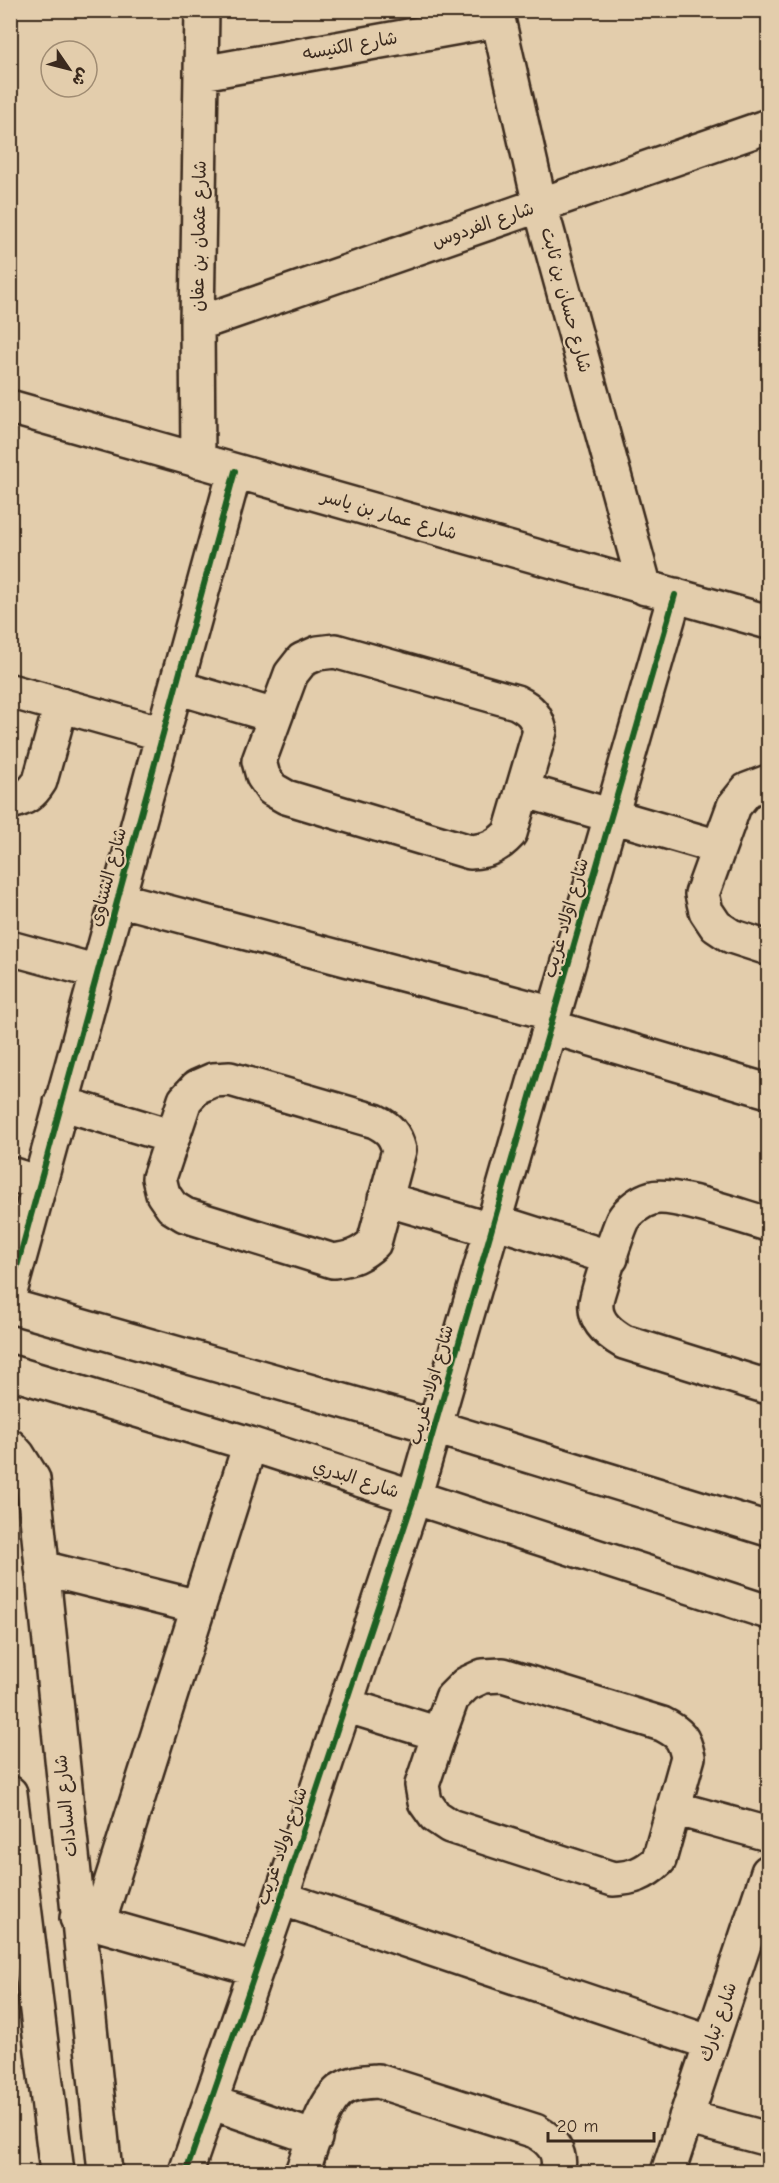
<svg xmlns="http://www.w3.org/2000/svg" width="779" height="2183" font-family="'Comic Neue','Playpen Sans Arabic',sans-serif">
<style>
.lines{fill:none;stroke-linecap:round;stroke-linejoin:round}
.minor-casing{stroke:#3b2a1e;stroke-width:38}
.minor{stroke:#e3cdac;stroke-width:33}
.cycleway-casing{stroke:#e3cdac;stroke-width:10}
.cycleway{stroke:#1b5e20;stroke-width:6}
.labels{text-anchor:middle;dominant-baseline:central;stroke-width:4.5;stroke-linejoin:round;paint-order:stroke}
.street-label{font-size:18px;fill:#3b2a1e;stroke:#e3cdac}
</style>
<rect width="100%" height="100%" fill="#e3cdac"/>
<filter id="ink" filterUnits="userSpaceOnUse"><feTurbulence type="fractalNoise" baseFrequency=".0167" numOctaves="2"/><feDisplacementMap in="SourceGraphic" scale="12" xChannelSelector="R" yChannelSelector="G"/><feConvolveMatrix kernelMatrix="1 2 1 2 8 2 1 2 1" color-interpolation-filters="sRGB"/></filter>
<g filter="url(#ink)">
<g class="lines">
<g class="minor-casing">
<path id="minor" d="M 496,10 L 540,205 L 645,588
M 202,73 L 498,20
M 197,324 L 768,126
M 10,407 L 768,622
M 198,461 L 197,324 L 202,10
M 335,651 L 516,702 C 530,709 536,715 540,731 L 510,833 C 498,846 488,851 470,852 L 286,797 L 272,789 L 263,776 L 259,761 L 291,674 L 302,660 L 318,653 Z
M 176,687 L 275,716
M 10,691 L 163,734
M 768,782 L 747,790 L 734,806 L 702,894 L 706,911 L 716,926 L 731,936 L 768,948
M 523,790 L 719,847
M 10,802 C 25,799 32,794 40,781 L 61,705
M 118,899 L 554,1014
M 10,948 L 98,972
M 551,1027 L 768,1091
M 230,1079 L 375,1121 C 389,1128 395,1134 399,1150 L 374,1243 C 361,1255 351,1259 333,1261 L 185,1215 L 172,1207 L 163,1194 L 159,1178 L 185,1100 L 197,1087 L 213,1080 Z
M 61,1103 L 173,1137
M 10,1174 L 39,1183
M 385,1199 L 491,1230
M 494,1221 L 611,1258
M 768,1224 C 745,1218 673,1192 652,1198 C 641,1201 629,1210 623,1220 C 619,1228 596,1295 596,1303 C 594,1322 610,1334 624,1342 L 768,1387
M 10,1292 L 235,471
M 10,1306 L 435,1427 L 768,1529
M 10,1372 L 250,1444 L 768,1612
M 10,1446 L 18,1455 L 33,1479 L 105,2172
M 42,1568 L 198,1607
M 503,1675 L 662,1724 C 680,1733 684,1738 688,1757 L 659,1860 C 644,1874 633,1878 613,1879 L 450,1826 L 435,1816 L 425,1802 L 422,1785 L 439,1734 L 452,1698 L 466,1684 L 483,1676 Z
M 345,1705 L 439,1734
M 10,1793 L 57,2172
M 674,1808 L 768,1834
M 281,1898 L 711,2043
M 77,1918 L 256,1969
M 98,1924 L 250,1444
M 210,2102 L 315,2138
M 686,2117 L 768,2139
M 186,2172 L 281,1898 L 414,1498 L 675,595
M 302,2172 C 311,2150 322,2102 342,2089 C 353,2082 365,2082 378,2081 L 535,2131 C 551,2140 563,2153 557,2172
M 668,2172 L 768,1872"/>
</g>
<use href="#minor" class="minor"/>
<g class="cycleway-casing">
<path id="cycleway" d="M 10,1292 L 235,471
M 186,2172 L 281,1898 L 414,1498 L 675,595"/>
</g>
<use href="#cycleway" class="cycleway"/>
</g>
</g>
<g class="labels">
<g class="street-label">
<text transform="translate(350 46) rotate(-10)">شارع الكنيسه</text>
<text transform="translate(483 225) rotate(-19)">شارع الفردوس</text>
<text transform="translate(199 236) rotate(-89)">شارع عثمان بن عفان</text>
<text transform="translate(566 300) rotate(75)">شارع حسان بن ثابت</text>
<text transform="translate(389 515) rotate(16)">شارع عمار بن ياسر</text>
<text transform="translate(108 877) rotate(-75)">شارع الشناوى</text>
<text transform="translate(566 918) rotate(-74)">شارع اولاد غريب</text>
<text transform="translate(431 1385) rotate(-74)">شارع اولاد غريب</text>
<text transform="translate(356 1479) rotate(18)">شارع البدري</text>
<text transform="translate(66 1806) rotate(-96)">شارع السادات</text>
<text transform="translate(282 1846) rotate(-71)">شارع اولاد غريب</text>
<text transform="translate(718 2022) rotate(-71)">شارع تبارك</text>
</g>
</g>
<rect width="779" height="2183" fill="none" stroke="#e3cdac" stroke-width="36"/>
<rect x="18" y="18" width="743" height="2147" fill="none" stroke="#3b2a1e" stroke-width="2" filter="url(#ink)"/>
<g transform="translate(69 69) rotate(125)"><circle r="28" fill="#e3cdac" stroke="#a08c73" stroke-width="1.5"/>
<path d="M0-4.5L10 22L0 15L-10 22Z" fill="#3b2a1e"/>
<text y="-9" font-size="16" font-weight="bold" text-anchor="middle" fill="#3b2a1e">ش</text>
</g>
<path d="M548 2132v9h106v-9" fill="none" stroke="#3b2a1e" stroke-width="3"/>
<text x="557" y="2132" font-size="18" fill="#3b2a1e" stroke="#e3cdac" stroke-width="4.5" paint-order="stroke">20 m</text>
</svg>
